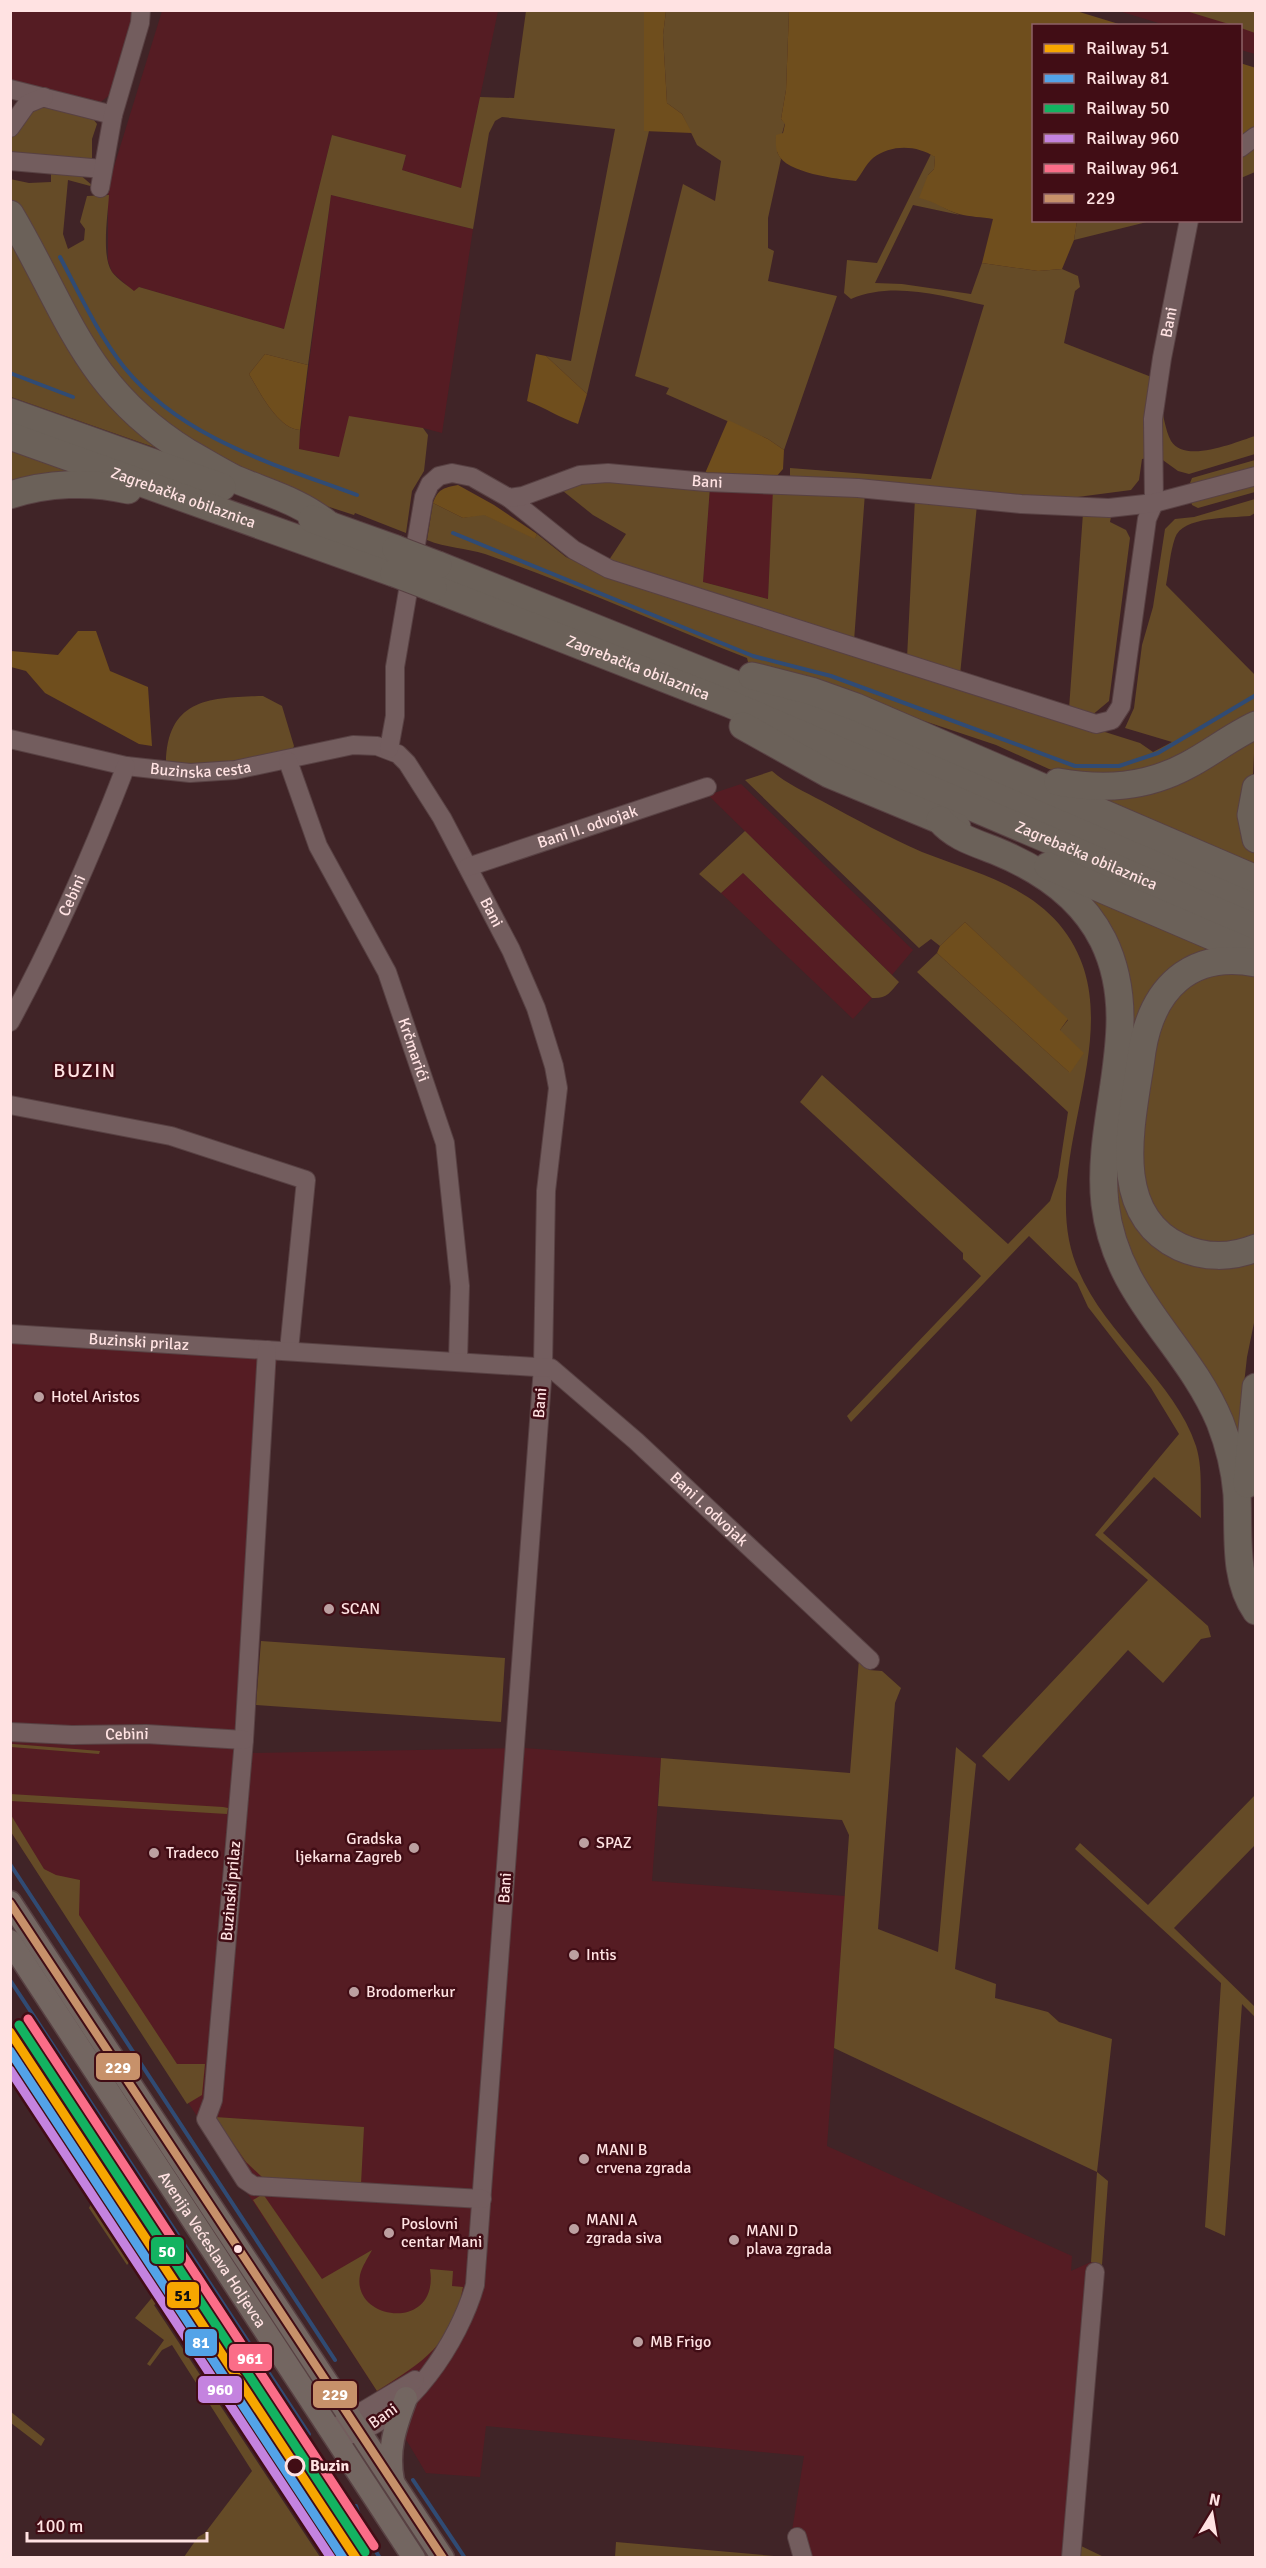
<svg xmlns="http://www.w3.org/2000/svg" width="1266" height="2568" font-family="Signika,sans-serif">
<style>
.built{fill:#551c23}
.green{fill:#654b27}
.forest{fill:#6f4e1d}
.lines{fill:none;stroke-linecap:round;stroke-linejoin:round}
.stream{stroke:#304b74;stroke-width:4}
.minor-casing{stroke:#584143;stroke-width:20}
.major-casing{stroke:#584143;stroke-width:25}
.highway-casing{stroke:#584143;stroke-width:29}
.minor{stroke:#735d5e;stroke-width:18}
.major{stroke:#736661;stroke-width:22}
.highway{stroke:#6b6159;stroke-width:27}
.highway-bridge-casing{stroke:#584143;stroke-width:29;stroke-linecap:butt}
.highway-bridge{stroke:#6b6159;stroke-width:27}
.bus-1-casing{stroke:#410d15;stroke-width:12}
.bus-1{stroke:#c7916a;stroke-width:8}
.rail-1-casing{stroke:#410d15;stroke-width:14}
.rail-2-casing{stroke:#410d15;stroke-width:14}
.rail-3-casing{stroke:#410d15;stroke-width:14}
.rail-4-casing{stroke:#410d15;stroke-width:14}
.rail-5-casing{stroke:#410d15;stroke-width:14}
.rail-1{stroke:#f7a600;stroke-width:9}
.rail-2{stroke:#53a3e8;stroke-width:9}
.rail-3{stroke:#13b361;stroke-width:9}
.rail-4{stroke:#c483df;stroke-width:9}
.rail-5{stroke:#fb6d88;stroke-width:9}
.poi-dot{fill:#bca0a1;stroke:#410d15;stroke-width:2}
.bus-dot{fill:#ffe2e2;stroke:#410d15;stroke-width:2}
.stop-dot{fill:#410d15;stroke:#ffe2e2;stroke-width:3}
.labels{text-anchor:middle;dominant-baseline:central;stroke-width:5;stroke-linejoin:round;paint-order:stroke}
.street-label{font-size:16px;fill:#ffe2e2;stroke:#410d15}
.poi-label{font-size:16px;fill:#ffe2e2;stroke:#410d15;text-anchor:start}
.stop-label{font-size:16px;font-weight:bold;fill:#ffe2e2;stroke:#410d15;text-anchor:start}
.quarter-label{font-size:20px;letter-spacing:1.5px;fill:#ffe2e2;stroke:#410d15}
.line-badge{stroke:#410d15;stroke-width:2}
.badge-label{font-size:16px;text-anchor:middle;font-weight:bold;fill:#fff}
.pale-badge-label{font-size:16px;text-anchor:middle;font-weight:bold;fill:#111}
</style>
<rect width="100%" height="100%" fill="#402427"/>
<path class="built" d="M 10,11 L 137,11 L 111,94 L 98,104 L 11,82 Z
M 162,11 L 498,11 L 461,188 L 402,170 L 406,156 L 332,135 L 284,329 L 139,287 L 134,292 L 112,272 L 108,261 L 108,186 Z
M 1119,11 L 1255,11 L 1255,54 L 1241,50 L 1240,26 L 1165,25 Z
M 331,195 L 473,229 L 442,433 L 423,428 L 340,457 L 298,449 Z
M 710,487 L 774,490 L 768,599 L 703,582 Z
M 741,784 L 913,950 L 892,975 L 708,795 Z
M 743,873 L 872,998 L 853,1019 L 721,893 Z
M 10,1340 L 277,1355 L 248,1753 L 524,1748 L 661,1758 L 652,1881 L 845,1896 L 827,2146 L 1072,2256 L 1071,2271 L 1091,2262 L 1102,2265 L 1078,2557 L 795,2557 L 791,2537 L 804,2456 L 486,2426 L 480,2477 L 426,2473 L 377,2391 L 11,1832 Z"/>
<path class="green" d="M 526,11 L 644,11 L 644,131 L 649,131 L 587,394 L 546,356 L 571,361 L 615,129 L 502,117 L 495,121 L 489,133 L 473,229 L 331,195 L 308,365 L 265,354 L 249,374 C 259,391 278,429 300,430 L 299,449 L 339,457 L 349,416 L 423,428 L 428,435 L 424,471 L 412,491 L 406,533 L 355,513 L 354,515 L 314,502 L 192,449 L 111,380 L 11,205 L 10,179 L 29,183 L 51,182 L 51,171 L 78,173 L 94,187 L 68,180 L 63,234 L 68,249 L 84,240 L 85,229 L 80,222 L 87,196 L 109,195 C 108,214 101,256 112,272 C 117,279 127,285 134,291 L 139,287 L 284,329 L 332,135 L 406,155 L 402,170 L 461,188 L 480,97 L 514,98 Z
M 666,11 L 789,11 L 786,90 L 781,119 L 785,123 L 777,152 L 781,159 L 768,218 L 768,248 L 774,251 L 768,281 L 837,296 L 784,450 L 768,439 L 666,394 L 669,388 L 635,376 L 683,184 L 715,201 L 721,161 L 697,145 L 682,114 L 667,103 L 663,35 Z
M 1186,11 L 1255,11 L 1255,33 L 1241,28 L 1240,26 L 1232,25 Z
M 38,105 L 94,120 L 97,124 L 92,139 L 92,159 L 11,154 L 10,137 Z
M 1255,142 L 1255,172 L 1241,178 L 1240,154 Z
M 931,154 L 935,157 L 934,169 L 928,175 C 934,202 933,204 960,215 L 913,205 L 875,283 L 902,284 L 971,294 L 982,263 L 1038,271 L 1062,269 L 1078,276 L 1080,287 L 1075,291 L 1064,343 L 1154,378 L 1148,458 L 1142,459 L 1139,480 L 1131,490 L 1047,501 L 790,476 L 790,468 L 931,479 L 984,305 C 942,296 893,281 851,299 L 844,293 L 847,260 L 877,263 Z
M 1077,221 L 1077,220 L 1151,221 L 1074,240 Z
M 10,234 L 162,450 L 11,397 Z
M 1160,400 C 1163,412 1165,430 1171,441 C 1185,464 1236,442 1255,436 L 1255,454 L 1189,474 L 1178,471 L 1160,458 Z
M 11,450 L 81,475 L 11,483 Z
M 1255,460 L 1255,469 L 1188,488 L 1192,478 Z
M 576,480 L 710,487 L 703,582 L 768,599 L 773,489 L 865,493 L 854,641 L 609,560 L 626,534 L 593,515 L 558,487 Z
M 1255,482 L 1255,492 L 1198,508 L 1192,505 L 1191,501 Z
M 915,498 L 977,505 L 960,675 L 907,658 Z
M 1255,499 L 1255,513 L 1250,516 C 1231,518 1182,516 1175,538 C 1170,552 1169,570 1166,585 L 1255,675 L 1255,715 L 1160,770 L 1078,777 L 1049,769 L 996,745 L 748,662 L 747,658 C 660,624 574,585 485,554 C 466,548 446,548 427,540 L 433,503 L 463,518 L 483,514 L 535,538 L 537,534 L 566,557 L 599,573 L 1140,743 L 1153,752 L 1172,742 L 1125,728 L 1134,708 L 1142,645 L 1153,607 L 1165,529 L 1175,519 L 1194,517 Z
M 1083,513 L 1111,517 L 1110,522 L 1126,530 L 1130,538 L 1109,701 L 1091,716 L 1069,709 Z
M 263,696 L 282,706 L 294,746 L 291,752 L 205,768 L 166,763 C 167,698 211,697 263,696 Z
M 1255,732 L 1250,841 L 1255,856 L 1255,869 L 1081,793 Z
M 772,771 C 787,784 805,792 822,801 C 855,819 888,837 922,852 C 970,871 1024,883 1059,924 C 1135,1015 1049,1134 1069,1240 C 1085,1323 1172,1372 1196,1446 C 1203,1468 1200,1495 1201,1518 L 1154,1477 L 1103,1533 L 1208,1626 L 1211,1637 L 1201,1639 L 1163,1683 L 1128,1650 L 1009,1781 L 982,1756 L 1148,1580 L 1095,1535 L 1179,1434 L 1151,1388 L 1088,1307 L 1077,1283 L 1029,1236 L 851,1422 L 847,1416 L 981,1276 L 963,1259 L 963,1253 L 800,1102 L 822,1075 L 1008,1244 L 1050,1201 L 1058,1177 L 1068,1112 L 917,972 L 937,953 L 1069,1072 L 1060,1030 L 1068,1020 L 965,922 L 940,946 L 931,939 L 919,948 L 745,780 Z
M 745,831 L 899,982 C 890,993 886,999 872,998 L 743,873 L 721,893 L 699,874 Z
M 1065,882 L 1222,949 L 1174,973 L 1123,1163 L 1159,1242 L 1255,1255 L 1255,1318 L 1247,1357 L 1237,1447 L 1135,1278 L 1111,1198 L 1127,1031 Z
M 1228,966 L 1256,969 L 1255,1241 L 1240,1247 L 1183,1242 L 1140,1191 L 1150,1046 L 1178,988 Z
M 261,1641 L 505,1658 L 501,1722 L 256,1705 Z
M 859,1659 L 869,1670 L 882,1671 L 901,1688 L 895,1703 L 878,1929 L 938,1952 L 956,1747 L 976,1764 L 955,1969 L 996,1984 L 995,1998 L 1048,2012 L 1059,2022 L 1112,2039 L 1097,2172 L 1108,2181 L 1102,2265 L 1091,2262 L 1097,2172 L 834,2048 L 849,1835 L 842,1820 L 658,1806 L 661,1758 L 850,1773 Z
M 11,1744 L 13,1744 L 100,1751 L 99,1754 L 11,1747 Z
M 10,1794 L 223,1807 L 228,1808 L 227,1814 L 11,1801 Z
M 1255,1795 L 1255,1845 L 1174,1928 L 1255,2007 L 1255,2017 L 1242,2004 L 1225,2236 L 1205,2227 L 1221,1983 L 1075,1849 L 1080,1843 L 1148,1905 Z
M 11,1815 L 44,1869 L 56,1875 L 80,1880 L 79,1915 L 177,2064 L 205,2064 L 202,2095 L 187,2104 L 11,1832 Z
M 10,2039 L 181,2297 L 171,2304 L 162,2300 L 154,2305 L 320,2557 L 184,2557 L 198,2537 L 205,2533 L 252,2471 L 172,2345 L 162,2350 L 150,2366 L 147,2364 L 164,2340 L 135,2318 L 155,2294 L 131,2260 L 127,2265 L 89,2208 L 91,2204 L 11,2078 Z
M 215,2117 L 364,2127 L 361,2184 L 262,2177 L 246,2162 Z
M 263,2194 L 322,2279 L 372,2250 C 368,2258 362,2266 360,2275 C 351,2321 440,2333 430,2269 L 453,2271 L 452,2286 L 463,2287 C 453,2344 423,2362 377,2391 L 253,2200 Z
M 11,2412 L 45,2439 L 41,2446 L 11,2423 Z
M 366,2457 L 432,2557 L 423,2557 L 360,2461 Z
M 616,2542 L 786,2557 L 615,2557 Z
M 1079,2545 L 1104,2557 L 1078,2558 Z"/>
<path class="forest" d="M 1073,10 L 1122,25 L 1034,26 L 1034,220 L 1077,221 L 1074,240 L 1062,269 L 1038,271 L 982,263 L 993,219 C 982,217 970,217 959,214 C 944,210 935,201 919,198 L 928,175 L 934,169 L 935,157 C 917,145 891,144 873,158 C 866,164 861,175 856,181 C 837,179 786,173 778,154 C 775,148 776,141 776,135 L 783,133 L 785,124 L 781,119 L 786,90 L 789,11 Z
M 644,11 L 666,11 L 663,35 L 667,103 L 682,114 L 692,133 L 644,131 Z
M 1240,63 L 1256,68 L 1255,128 L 1240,142 Z
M 265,354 L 308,365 L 300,430 C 278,429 259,391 249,374 Z
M 536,354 L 546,356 L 587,394 L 578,424 C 560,418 546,408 527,401 Z
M 728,420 L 768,439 L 784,450 L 783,469 L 776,477 L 703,478 Z
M 458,485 L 494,505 L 537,534 L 535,539 L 484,515 L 463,518 L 433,503 C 438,489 443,488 458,485 Z
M 78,631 L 96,631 L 110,671 L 148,687 L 152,746 L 139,744 L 45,693 L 26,671 L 11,667 L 11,651 L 58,655 Z
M 965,922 L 1068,1019 L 1060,1030 L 1084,1053 L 1070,1073 L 937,953 L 940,946 Z"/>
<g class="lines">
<path class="stream" d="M 60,257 C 80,295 98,334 124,367 C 182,439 274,464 357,495
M 10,373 L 73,397
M 453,533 L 753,656 L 831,676 L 1075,766 L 1119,766 L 1158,753 L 1256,695
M 10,1864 L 335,2360
M 10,1980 L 309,2434
M 413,2480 L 465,2558
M 356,2506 L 366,2536 L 380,2558"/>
<g class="minor-casing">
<g id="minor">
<path d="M 10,89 L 113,115"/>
<path d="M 10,128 L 27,104 L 44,97"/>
<path d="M 1240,148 L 1256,136"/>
<path d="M 10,161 L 103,169"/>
<path d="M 100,188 L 113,115 L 140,23 L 141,10"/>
<path d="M 509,498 L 574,550 L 609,569 L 1096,724 L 1112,720 L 1121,706 L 1147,519 L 1154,503"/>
<path id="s1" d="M 1154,503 L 1153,419 L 1162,358 L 1189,220"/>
<path id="s2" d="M 10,739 L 126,766 L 190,773 L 235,770 L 353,745 L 377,746 L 398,754 L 407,763 L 442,818 L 511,950 L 536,1008 L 554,1066 L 558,1088 L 546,1191 L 543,1367 L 475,2285 C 459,2341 409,2419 349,2435"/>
<path id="s3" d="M 389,749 L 395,716 L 395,667 L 424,497 L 430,484 L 439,476 L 452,473 L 472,477 L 509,498 L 523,496 L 580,475 L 608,473 L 706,482 L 858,488 L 1021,504 L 1109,508 L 1154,503 L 1256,476"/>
<path id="s4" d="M 288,761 L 318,846 L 387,972 L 445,1143 L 460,1286 L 458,1361"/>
<path id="s5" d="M 468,867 L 707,787"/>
<path id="s6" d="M 10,1022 C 55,939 92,854 126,766"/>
<path d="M 10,1105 L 171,1136 L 306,1180 L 289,1350"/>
<path id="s7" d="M 10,1334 L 551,1368 L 636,1441 L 870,1660"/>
<path d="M 267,1350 L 244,1740 L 213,2100 L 206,2119 L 245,2180 L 254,2186 L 482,2199"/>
<path id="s8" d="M 10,1732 L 72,1735 L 146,1734 L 244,1740"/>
<path d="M 341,2424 L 415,2380"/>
<path d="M 797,2537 L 803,2558"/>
<path d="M 1071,2558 L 1095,2272"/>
</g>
</g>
<g class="major-casing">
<g id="major">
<path d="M 10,1902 L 443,2558"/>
<path id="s9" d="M 10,1941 L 414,2558"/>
<path d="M 393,2481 C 387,2450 395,2427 406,2398"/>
</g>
</g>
<g class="highway-casing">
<g id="highway">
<path d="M 10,214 C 68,312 84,388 187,452 C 203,461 219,471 235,479 C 268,493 300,501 329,525"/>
<path d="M 10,412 L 222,487"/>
<path id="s10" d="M 10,436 L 394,573"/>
<path d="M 10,495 C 47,483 90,481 128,490"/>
<path d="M 312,519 L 396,549"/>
<path d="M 438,565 L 762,695 L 1256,904"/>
<path id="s11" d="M 433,588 L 730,704 L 1256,928"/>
<path d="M 752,676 L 811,691 L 856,707 L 1256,879"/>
<path d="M 743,726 L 829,774 L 957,827"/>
<path d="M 1058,782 C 1103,790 1146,788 1188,765 C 1211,753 1232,736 1256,725"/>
<path d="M 1256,788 L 1251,815 L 1256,839"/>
<path d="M 940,820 C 954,837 976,843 996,851 C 1040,869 1081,896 1103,940 C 1145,1025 1095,1116 1105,1204 C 1116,1298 1186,1341 1220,1422 C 1229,1445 1235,1470 1237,1494 C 1239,1533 1233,1578 1256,1611"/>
<path d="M 1048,866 L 1256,955"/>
<path d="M 1256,963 C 1190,950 1152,989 1142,1051 C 1134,1115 1105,1212 1180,1247 C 1204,1258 1231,1258 1256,1248"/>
<path d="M 1247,1484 L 1256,1387"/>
</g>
</g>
<use href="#minor" class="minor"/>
<use href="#major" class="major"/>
<use href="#highway" class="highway"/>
<g class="highway-bridge-casing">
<path id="highway-bridge" d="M 396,549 L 438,565
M 394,573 L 433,588"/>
</g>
<use href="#highway-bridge" class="highway-bridge"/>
<g class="bus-1-casing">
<path id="bus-1" d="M 10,1903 L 443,2558"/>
</g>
<use href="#bus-1" class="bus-1"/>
<g class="rail-1-casing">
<path id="rail-1" d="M 10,2032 L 356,2558"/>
</g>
<g class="rail-2-casing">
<path id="rail-2" d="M 10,2051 L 343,2558"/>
</g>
<g class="rail-3-casing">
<path id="rail-3" d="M 19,2025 L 365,2552"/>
</g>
<g class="rail-4-casing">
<path id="rail-4" d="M 10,2070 L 331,2558"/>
</g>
<g class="rail-5-casing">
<path id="rail-5" d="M 28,2019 L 374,2546"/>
</g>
<use href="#rail-1" class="rail-1"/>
<use href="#rail-2" class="rail-2"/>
<use href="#rail-3" class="rail-3"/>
<use href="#rail-4" class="rail-4"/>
<use href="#rail-5" class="rail-5"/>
</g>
<g class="poi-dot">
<circle cx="39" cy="1397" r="6"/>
<circle cx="329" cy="1609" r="6"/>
<circle cx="584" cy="1843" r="6"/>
<circle cx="414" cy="1848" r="6"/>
<circle cx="154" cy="1853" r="6"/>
<circle cx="574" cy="1955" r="6"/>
<circle cx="354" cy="1992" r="6"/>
<circle cx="584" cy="2159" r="6"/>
<circle cx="574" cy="2229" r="6"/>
<circle cx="389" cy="2233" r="6"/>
<circle cx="734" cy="2240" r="6"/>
<circle cx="638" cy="2342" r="6"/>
</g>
<circle class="bus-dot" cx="238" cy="2249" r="5"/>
<circle class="stop-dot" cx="295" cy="2466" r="9"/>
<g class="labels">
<g class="street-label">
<text stroke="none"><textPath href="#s1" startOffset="182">Bani</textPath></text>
<text stroke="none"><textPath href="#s3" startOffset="560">Bani</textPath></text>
<text stroke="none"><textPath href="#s10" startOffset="184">Zagrebačka obilaznica</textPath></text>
<text stroke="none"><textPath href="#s11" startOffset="220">Zagrebačka obilaznica</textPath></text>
<text stroke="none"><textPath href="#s2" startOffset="194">Buzinska cesta</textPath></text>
<text stroke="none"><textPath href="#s5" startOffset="126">Bani II. odvojak</textPath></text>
<text stroke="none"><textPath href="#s11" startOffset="706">Zagrebačka obilaznica</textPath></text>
<text stroke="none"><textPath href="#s6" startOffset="141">Cebini</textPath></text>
<text stroke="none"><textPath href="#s2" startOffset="580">Bani</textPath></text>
<text stroke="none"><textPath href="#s4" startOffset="316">Krčmarići</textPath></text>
<text stroke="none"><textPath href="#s7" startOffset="129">Buzinski prilaz</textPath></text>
<text transform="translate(540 1403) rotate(-85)">Bani</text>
<text stroke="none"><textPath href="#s7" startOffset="754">Bani I. odvojak</textPath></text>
<text stroke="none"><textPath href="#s8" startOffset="117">Cebini</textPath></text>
<text transform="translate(505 1888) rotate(-86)">Bani</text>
<text transform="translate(231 1891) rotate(-85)">Buzinski prilaz</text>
<text stroke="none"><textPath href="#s9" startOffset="369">Avenija Većeslava Holjevca</textPath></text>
<text transform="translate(383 2416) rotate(-35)">Bani</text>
</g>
<g class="poi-label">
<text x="51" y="1397">Hotel Aristos</text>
<text x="341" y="1609">SCAN</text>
<text x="402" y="1839" text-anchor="end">Gradska<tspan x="402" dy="18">ljekarna Zagreb</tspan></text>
<text x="596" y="1843">SPAZ</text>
<text x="166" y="1853">Tradeco</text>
<text x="586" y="1955">Intis</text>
<text x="366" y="1992">Brodomerkur</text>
<text x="596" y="2150">MANI B<tspan x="596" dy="18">crvena zgrada</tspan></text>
<text x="586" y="2220">MANI A<tspan x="586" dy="18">zgrada siva</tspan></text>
<text x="401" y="2224">Poslovni<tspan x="401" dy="18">centar Mani</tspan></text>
<text x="746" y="2231">MANI D<tspan x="746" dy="18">plava zgrada</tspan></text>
<text x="650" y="2342">MB Frigo</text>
</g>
<g class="stop-label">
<text x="310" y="2466">Buzin</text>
</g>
<g class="quarter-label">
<text x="85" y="1070">BUZIN</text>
</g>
</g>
<g class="line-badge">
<rect x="95" y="2052" width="46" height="29" rx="6" fill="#c7916a"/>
<rect x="150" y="2236" width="35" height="29" rx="6" fill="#13b361"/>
<rect x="166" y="2281" width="34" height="28" rx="6" fill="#f7a600"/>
<rect x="184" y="2328" width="34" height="29" rx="6" fill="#53a3e8"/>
<rect x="228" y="2343" width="45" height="29" rx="6" fill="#fb6d88"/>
<rect x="197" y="2375" width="46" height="29" rx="6" fill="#c483df"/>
<rect x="312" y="2380" width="46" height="29" rx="6" fill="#c7916a"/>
</g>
<g class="badge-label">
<text x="118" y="2073">229</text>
<text x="167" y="2257">50</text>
<text x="201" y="2348">81</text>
<text x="250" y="2364">961</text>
<text x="220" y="2395">960</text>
<text x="335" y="2400">229</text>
</g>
<g class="pale-badge-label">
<text x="183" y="2301">51</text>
</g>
<rect width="1266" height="2568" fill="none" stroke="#ffe2e2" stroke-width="24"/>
<rect x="1032" y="24" width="210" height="198" fill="#410d15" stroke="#8d6267" stroke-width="1.5"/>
<rect x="1044" y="44" width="30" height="9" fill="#f7a600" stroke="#8d6267" stroke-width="1.5"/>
<text x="1086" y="54" font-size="18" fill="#ffe2e2">Railway 51</text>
<rect x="1044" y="74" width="30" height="9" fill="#53a3e8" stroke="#8d6267" stroke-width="1.5"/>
<text x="1086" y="84" font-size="18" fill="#ffe2e2">Railway 81</text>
<rect x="1044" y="104" width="30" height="9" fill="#13b361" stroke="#8d6267" stroke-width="1.5"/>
<text x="1086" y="114" font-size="18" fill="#ffe2e2">Railway 50</text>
<rect x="1044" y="134" width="30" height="9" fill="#c483df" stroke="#8d6267" stroke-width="1.5"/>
<text x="1086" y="144" font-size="18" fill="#ffe2e2">Railway 960</text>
<rect x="1044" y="164" width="30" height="9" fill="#fb6d88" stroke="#8d6267" stroke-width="1.5"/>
<text x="1086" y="174" font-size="18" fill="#ffe2e2">Railway 961</text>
<rect x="1044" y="194" width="30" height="9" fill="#c7916a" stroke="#8d6267" stroke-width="1.5"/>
<text x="1086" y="204" font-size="18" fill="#ffe2e2">229</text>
<g transform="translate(1212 2514) rotate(11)" stroke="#410d15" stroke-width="4.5" paint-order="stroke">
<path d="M0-4.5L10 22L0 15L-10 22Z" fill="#ffe2e2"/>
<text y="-9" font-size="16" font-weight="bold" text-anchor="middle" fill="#ffe2e2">N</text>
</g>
<path d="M27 2532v9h180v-9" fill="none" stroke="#ffe2e2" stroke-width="3"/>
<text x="36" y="2532" font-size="18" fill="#ffe2e2" stroke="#410d15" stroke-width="4.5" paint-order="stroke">100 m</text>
</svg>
